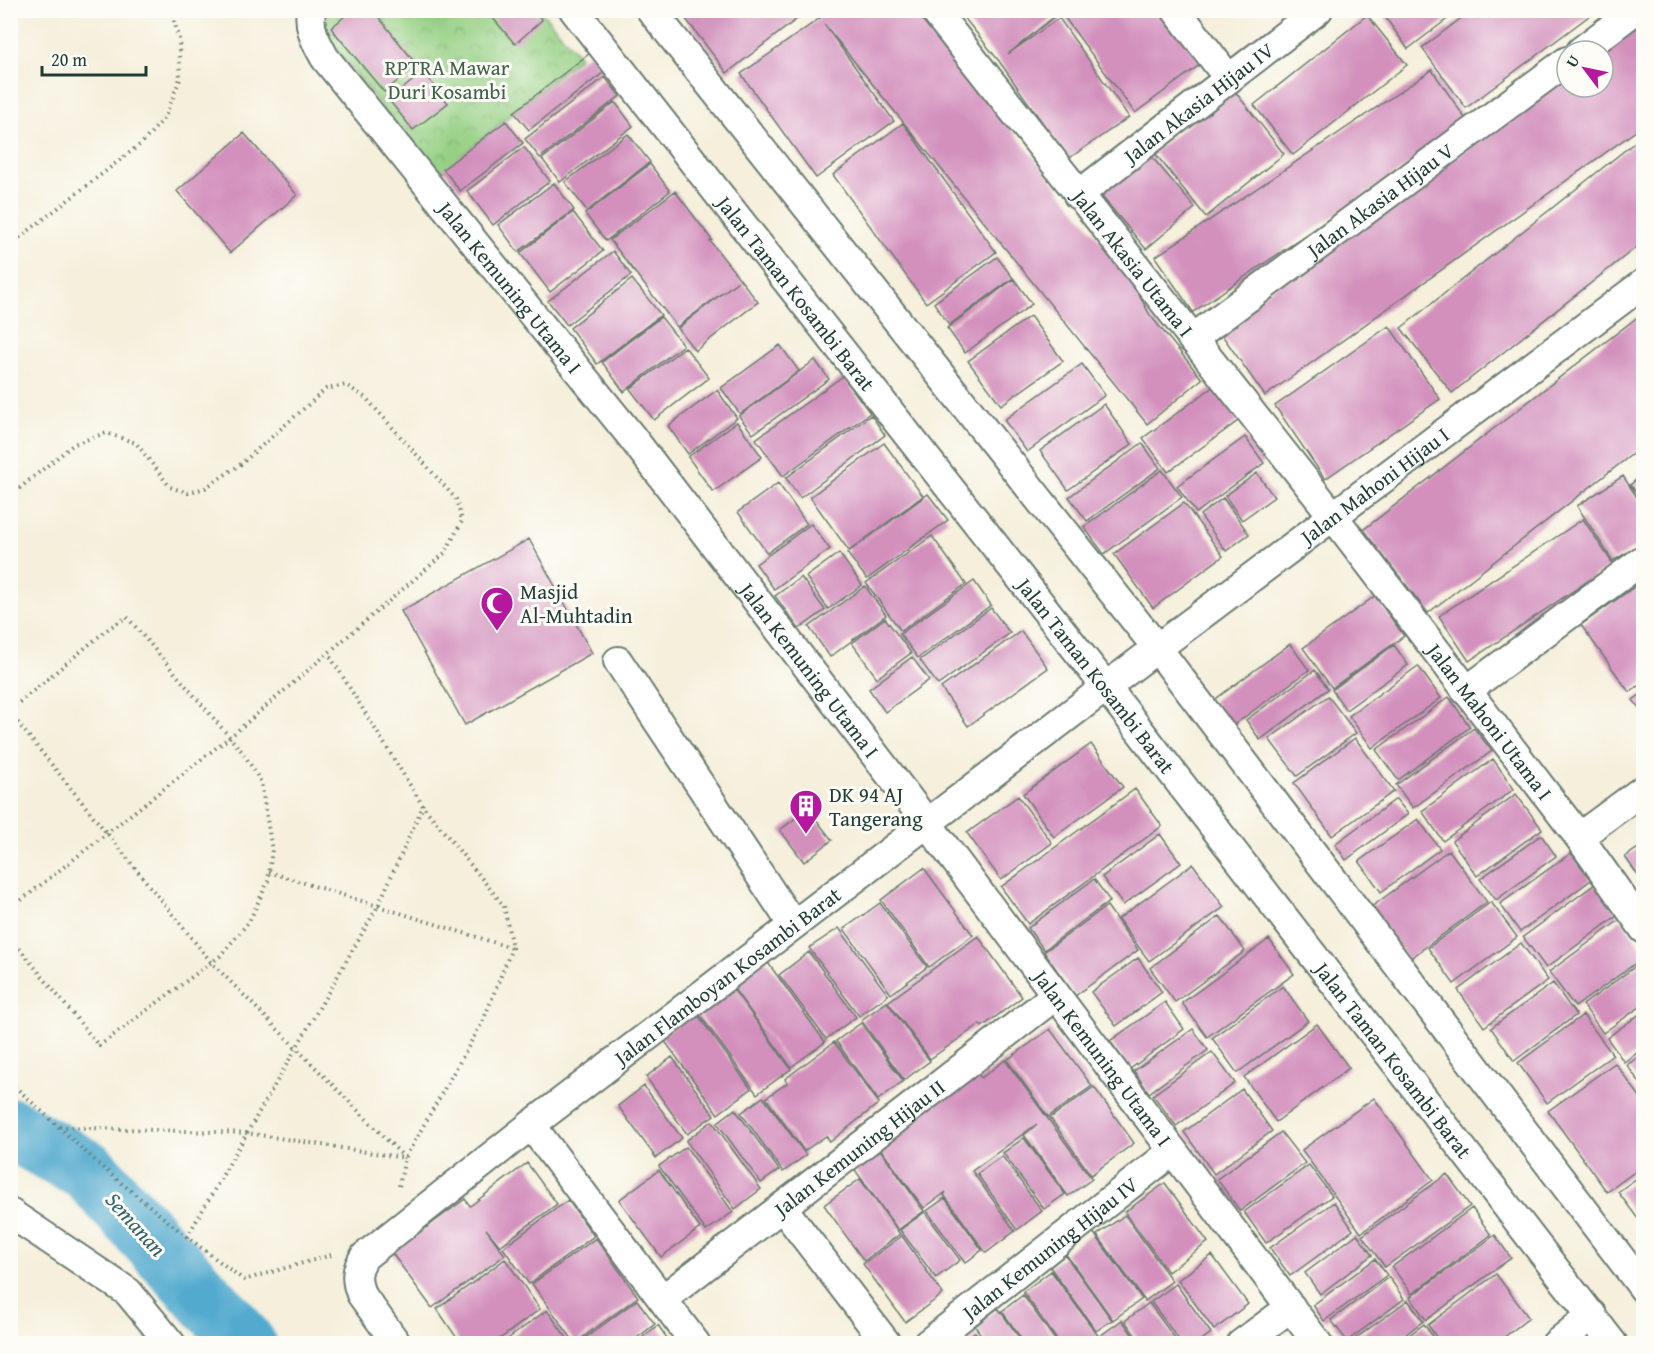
<svg xmlns="http://www.w3.org/2000/svg" width="1654" height="1354" font-family="'Gentium Book Plus',serif">
<style>
.park{fill:url(#park-crowns);stroke:#5a865c;stroke-width:1.5}
.lines{fill:none;stroke-linecap:round;stroke-linejoin:round}
.river{stroke:#53aacf;stroke-width:62}
.building{fill:#d390bd}
.minor-casing{stroke:#6a7b6e;stroke-width:32}
.path{stroke:#6a7b6e;stroke-width:4;stroke-dasharray:1.5 4.5;stroke-linecap:butt}
.minor{stroke:#fff;stroke-width:28}
.labels{text-anchor:middle;dominant-baseline:central;stroke-width:6;stroke-linejoin:round;paint-order:stroke}
.park-label{font-size:21px;fill:#3d6248;stroke:#fdfcf7}
.street-label{font-size:21px;fill:#1f3d34;stroke:#fdfcf7}
.poi-label{font-size:21px;fill:#1f3d34;stroke:#fdfcf7;text-anchor:start}
.water-label{font-size:22px;font-style:italic;fill:#31636a;stroke:#fdfcf7}
</style>
<defs>
<pattern id="park-crowns" width="20" height="18" patternUnits="userSpaceOnUse" patternTransform="scale(1.5)"><rect width="20" height="18" fill="#96d084"/><path d="M2 6a3 3 0 1 1 6 0M12 15a3 3 0 1 1 6 0" fill="none" stroke="#7aaa6d"/></pattern>
</defs>
<rect width="100%" height="100%" fill="#fdfcf7"/>
<filter id="ink" filterUnits="userSpaceOnUse"><feTurbulence type="fractalNoise" baseFrequency=".0167" numOctaves="2"/><feDisplacementMap in="SourceGraphic" scale="12" xChannelSelector="R" yChannelSelector="G"/><feConvolveMatrix kernelMatrix="1 2 1 2 8 2 1 2 1" color-interpolation-filters="sRGB"/></filter>
<filter id="wash" filterUnits="userSpaceOnUse"><feTurbulence type="fractalNoise" baseFrequency=".008" numOctaves="4" result="noise"/><feDisplacementMap in="SourceGraphic" scale="24" xChannelSelector="R" yChannelSelector="G"/><feGaussianBlur stdDeviation="1.35" result="paint"/><feColorMatrix in="noise" values="0 0 0 0 0 0 0 0 0 0 0 0 0 0 0 0 0 1.4 0 .05"/><feComposite in="paint" operator="in"/></filter>
<g filter="url(#wash)">
<rect width="100%" height="100%" fill="#f5efdb"/>
<path class="park" d="M 328,11 L 541,11 L 580,57 L 436,177 L 324,33 Z"/>
<g class="lines">
<path class="river" d="M 10,1128 L 88,1171 L 229,1324 L 245,1344"/>
</g>
<g id="blocks">
<path class="building" d="M 352,10 L 373,10 L 417,65 L 384,92 L 331,28 Z
M 486,10 L 533,10 L 542,20 L 515,44 Z
M 679,10 L 799,10 L 802,15 L 727,73 Z
M 814,10 L 916,10 L 1128,275 L 1150,315 L 1202,379 L 1147,424 L 824,24 L 894,121 L 816,178 L 741,74 L 820,18 Z
M 958,10 L 1050,10 L 1055,16 L 1008,54 L 1059,18 L 1129,117 L 1068,159 L 999,61 Z
M 1059,10 L 1163,10 L 1202,63 L 1135,113 Z
M 1380,10 L 1459,10 L 1408,49 Z
M 1472,10 L 1597,10 L 1466,108 L 1422,48 Z
M 1367,15 L 1407,65 L 1293,155 L 1254,105 Z
M 1644,23 L 1644,125 L 1265,396 L 1217,328 L 1567,78 L 1567,87 L 1603,87 L 1603,52 Z
M 590,53 L 604,72 L 529,130 L 514,112 Z
M 1432,70 L 1469,124 L 1193,312 L 1155,257 Z
M 423,72 L 448,103 L 413,130 L 389,100 Z
M 605,77 L 620,96 L 540,158 L 525,139 Z
M 1233,89 L 1284,154 L 1206,217 L 1154,152 Z
M 615,102 L 633,126 L 560,182 L 542,159 Z
M 506,121 L 523,143 L 460,191 L 443,169 Z
M 903,123 L 996,252 L 926,303 L 833,175 Z
M 244,133 L 297,195 L 230,253 L 177,191 Z
M 628,134 L 650,162 L 587,211 L 565,182 Z
M 1644,135 L 1644,241 L 1452,393 L 1401,328 Z
M 524,147 L 550,181 L 493,225 L 467,191 Z
M 1147,151 L 1195,208 L 1146,249 L 1098,192 Z
M 650,164 L 670,191 L 606,241 L 585,214 Z
M 554,183 L 574,210 L 518,252 L 498,225 Z
M 675,191 L 712,240 L 710,241 L 758,302 L 695,351 L 678,328 L 738,281 L 677,327 L 610,240 Z
M 573,212 L 603,251 L 550,292 L 520,253 Z
M 613,251 L 631,275 L 567,325 L 548,301 Z
M 997,257 L 1013,278 L 949,325 L 934,303 Z
M 632,279 L 661,315 L 597,364 L 570,328 Z
M 1014,279 L 1032,304 L 965,353 L 947,328 Z
M 1644,312 L 1644,445 L 1428,613 L 1363,530 Z
M 1030,316 L 1063,361 L 1001,405 L 968,361 Z
M 661,317 L 683,345 L 624,392 L 602,362 Z
M 1389,326 L 1440,399 L 1325,479 L 1275,406 Z
M 780,345 L 799,371 L 740,414 L 721,388 Z
M 685,347 L 709,378 L 654,420 L 630,389 Z
M 815,360 L 829,379 L 753,434 L 739,416 Z
M 1082,364 L 1105,395 L 1027,452 L 1004,420 Z
M 843,376 L 870,413 L 783,476 L 756,439 Z
M 1217,384 L 1242,418 L 1168,472 L 1143,438 Z
M 717,390 L 737,418 L 688,454 L 668,426 Z
M 1104,404 L 1132,444 L 1068,490 L 1040,451 Z
M 871,415 L 885,435 L 800,498 L 786,478 Z
M 737,422 L 762,457 L 713,492 L 688,457 Z
M 1245,437 L 1264,463 L 1196,513 L 1177,486 Z
M 884,443 L 923,496 L 849,551 L 810,497 Z
M 1142,443 L 1160,468 L 1087,521 L 1069,497 Z
M 1162,470 L 1182,497 L 1104,554 L 1084,527 Z
M 1257,473 L 1274,497 L 1242,520 L 1225,496 Z
M 1644,473 L 1644,500 L 1630,485 Z
M 1623,476 L 1644,508 L 1644,542 L 1613,561 L 1577,506 Z
M 778,483 L 807,524 L 767,553 L 738,512 Z
M 928,494 L 948,520 L 867,579 L 847,553 Z
M 1223,498 L 1249,534 L 1226,551 L 1200,515 Z
M 1184,503 L 1223,556 L 1153,608 L 1114,554 Z
M 1583,519 L 1613,564 L 1469,661 L 1439,616 Z
M 811,524 L 830,549 L 774,589 L 756,564 Z
M 932,536 L 966,584 L 901,631 L 866,583 Z
M 529,539 L 592,653 L 465,725 L 401,611 Z
M 839,553 L 862,585 L 828,609 L 806,577 Z
M 801,577 L 825,610 L 799,629 L 775,596 Z
M 1644,580 L 1644,682 L 1629,692 L 1581,625 Z
M 974,581 L 991,605 L 918,658 L 900,634 Z
M 865,586 L 886,615 L 830,657 L 809,627 Z
M 1375,596 L 1404,636 L 1332,688 L 1303,648 Z
M 991,608 L 1010,633 L 938,685 L 920,660 Z
M 885,618 L 911,653 L 877,678 L 852,643 Z
M 1021,631 L 1048,668 L 968,726 L 941,688 Z
M 1290,644 L 1309,670 L 1231,727 L 1213,701 Z
M 1394,645 L 1408,665 L 1346,710 L 1332,690 Z
M 912,657 L 929,680 L 885,712 L 869,689 Z
M 1418,666 L 1441,698 L 1372,748 L 1349,716 Z
M 1315,670 L 1328,689 L 1260,740 L 1246,720 Z
M 1644,692 L 1644,714 L 1633,700 Z
M 1328,696 L 1356,733 L 1297,776 L 1269,739 Z
M 1449,697 L 1470,727 L 1398,780 L 1376,750 Z
M 1474,728 L 1492,751 L 1413,808 L 1396,785 Z
M 1355,738 L 1394,791 L 1332,836 L 1294,783 Z
M 1091,744 L 1123,787 L 1054,837 L 1023,794 Z
M 1493,759 L 1514,789 L 1443,841 L 1422,811 Z
M 1135,789 L 1162,826 L 1028,924 L 1001,887 Z
M 1516,794 L 1542,829 L 1477,876 L 1452,841 Z
M 1018,796 L 1052,843 L 1001,880 L 967,833 Z
M 1396,799 L 1408,814 L 1346,860 L 1335,844 Z
M 808,809 L 832,840 L 804,862 L 780,830 Z
M 1418,819 L 1440,849 L 1381,892 L 1359,861 Z
M 1160,834 L 1181,863 L 1123,905 L 1102,877 Z
M 1541,835 L 1556,856 L 1496,900 L 1480,879 Z
M 1644,844 L 1644,884 L 1625,857 Z
M 1449,850 L 1487,902 L 1408,960 L 1370,908 Z
M 1571,853 L 1591,880 L 1520,932 L 1500,904 Z
M 1193,864 L 1224,907 L 1149,961 L 1118,919 Z
M 924,868 L 973,935 L 929,967 L 881,900 Z
M 1094,879 L 1110,901 L 1044,950 L 1028,928 Z
M 1595,884 L 1618,915 L 1546,968 L 1523,937 Z
M 1491,902 L 1517,937 L 1454,984 L 1428,948 Z
M 880,903 L 927,967 L 891,994 L 844,929 Z
M 1107,906 L 1138,950 L 1075,996 L 1044,952 Z
M 1220,916 L 1245,951 L 1175,1002 L 1150,968 Z
M 1621,919 L 1644,951 L 1644,957 L 1575,1007 L 1549,972 Z
M 839,928 L 888,995 L 859,1016 L 809,948 Z
M 978,936 L 1022,997 L 982,1027 L 980,1024 L 930,1059 L 888,1002 Z
M 1269,939 L 1294,974 L 1207,1037 L 1182,1003 Z
M 1521,943 L 1548,980 L 1484,1027 L 1458,990 Z
M 809,952 L 856,1017 L 826,1039 L 779,975 Z
M 1138,958 L 1162,992 L 1116,1026 L 1091,992 Z
M 766,960 L 825,1042 L 791,1067 L 731,985 Z
M 1644,960 L 1644,1004 L 1603,1033 L 1583,1005 Z
M 1553,983 L 1576,1015 L 1514,1061 L 1491,1028 Z
M 1283,986 L 1308,1021 L 1237,1073 L 1212,1038 Z
M 734,990 L 791,1069 L 757,1094 L 700,1015 Z
M 887,1002 L 930,1061 L 904,1080 L 861,1020 Z
M 1165,1002 L 1184,1029 L 1130,1069 L 1110,1041 Z
M 695,1011 L 751,1089 L 718,1114 L 661,1036 Z
M 1644,1011 L 1644,1048 L 1624,1062 L 1607,1038 Z
M 1583,1015 L 1613,1055 L 1547,1103 L 1518,1063 Z
M 861,1023 L 903,1081 L 878,1100 L 836,1041 Z
M 1317,1024 L 1349,1068 L 1276,1122 L 1244,1077 Z
M 1050,1029 L 1092,1086 L 1048,1117 L 1007,1060 Z
M 1193,1029 L 1208,1050 L 1149,1093 L 1134,1071 Z
M 834,1042 L 879,1103 L 830,1142 L 826,1136 L 804,1151 L 766,1098 L 787,1083 L 785,1079 Z
M 1212,1052 L 1235,1083 L 1176,1126 L 1153,1095 Z
M 1644,1053 L 1644,1089 L 1627,1065 Z
M 672,1057 L 714,1115 L 687,1134 L 646,1077 Z
M 1005,1060 L 1092,1179 L 1068,1196 L 1024,1135 L 1037,1124 L 972,1171 L 1015,1231 L 986,1253 L 944,1195 L 946,1192 L 924,1208 L 876,1143 L 975,1070 L 981,1078 Z
M 1615,1063 L 1644,1102 L 1644,1165 L 1607,1192 L 1548,1111 Z
M 644,1086 L 682,1138 L 656,1158 L 618,1106 Z
M 1094,1087 L 1134,1143 L 1091,1175 L 1050,1118 Z
M 1242,1089 L 1272,1131 L 1214,1174 L 1184,1132 Z
M 763,1097 L 806,1155 L 783,1172 L 741,1113 Z
M 1374,1098 L 1433,1180 L 1361,1233 L 1302,1150 Z
M 735,1109 L 779,1170 L 761,1183 L 717,1123 Z
M 712,1121 L 761,1189 L 735,1209 L 686,1141 Z
M 1281,1132 L 1305,1163 L 1240,1211 L 1217,1179 Z
M 1024,1138 L 1065,1194 L 1044,1209 L 1003,1153 Z
M 876,1144 L 924,1211 L 898,1230 L 850,1163 Z
M 686,1147 L 733,1212 L 706,1231 L 659,1166 Z
M 1002,1156 L 1042,1211 L 1017,1230 L 977,1174 Z
M 527,1163 L 557,1204 L 500,1246 L 486,1229 L 505,1255 L 432,1308 L 392,1253 L 465,1199 L 470,1206 Z
M 1309,1165 L 1332,1196 L 1266,1243 L 1244,1212 Z
M 659,1170 L 700,1228 L 661,1257 L 619,1200 Z
M 1644,1173 L 1644,1227 L 1618,1192 Z
M 1447,1174 L 1470,1206 L 1385,1267 L 1362,1236 Z
M 860,1179 L 900,1234 L 864,1261 L 824,1205 Z
M 1165,1183 L 1208,1242 L 1168,1272 L 1125,1212 Z
M 945,1198 L 982,1250 L 965,1263 L 927,1211 Z
M 568,1200 L 594,1236 L 529,1284 L 503,1248 Z
M 1334,1202 L 1353,1230 L 1290,1276 L 1270,1248 Z
M 1472,1208 L 1491,1235 L 1412,1294 L 1392,1267 Z
M 925,1212 L 960,1260 L 936,1278 L 900,1230 Z
M 1125,1215 L 1172,1281 L 1145,1301 L 1097,1235 Z
M 1093,1232 L 1142,1299 L 1113,1320 L 1065,1253 Z
M 1357,1234 L 1372,1255 L 1320,1294 L 1305,1273 Z
M 1495,1235 L 1511,1258 L 1426,1320 L 1410,1297 Z
M 902,1236 L 943,1294 L 905,1322 L 863,1264 Z
M 596,1238 L 638,1297 L 575,1343 L 532,1284 Z
M 1065,1255 L 1112,1320 L 1096,1331 L 1050,1267 Z
M 1212,1255 L 1248,1304 L 1214,1330 L 1178,1280 Z
M 505,1259 L 540,1309 L 493,1344 L 461,1344 L 437,1309 Z
M 1375,1259 L 1387,1275 L 1324,1321 L 1313,1305 Z
M 1051,1271 L 1102,1341 L 1099,1344 L 1060,1344 L 1023,1292 Z
M 1496,1274 L 1529,1318 L 1495,1344 L 1441,1344 L 1428,1325 Z
M 1389,1277 L 1404,1299 L 1347,1341 L 1331,1320 Z
M 1176,1284 L 1211,1333 L 1196,1344 L 1182,1344 L 1151,1302 Z
M 1023,1295 L 1058,1344 L 1025,1344 L 1002,1311 Z
M 637,1300 L 655,1324 L 629,1344 L 577,1344 Z
M 1408,1300 L 1423,1321 L 1393,1344 L 1348,1344 Z
M 1149,1303 L 1179,1344 L 1141,1344 L 1125,1321 Z
M 998,1308 L 1024,1344 L 987,1344 L 975,1326 Z
M 547,1310 L 571,1344 L 501,1344 Z
M 1122,1320 L 1139,1344 L 1105,1344 L 1100,1336 Z
M 1424,1324 L 1438,1344 L 1397,1344 Z
M 658,1325 L 671,1344 L 634,1344 Z
M 975,1332 L 984,1344 L 959,1344 Z"/>
</g>
</g>
<g filter="url(#ink)">
<use href="#blocks" fill-opacity="0" stroke="#6a7b6e" stroke-width="1.5"/>
<g class="lines">
<g class="minor-casing">
<g id="minor">
<path id="s1" d="M 311,10 C 308,29 316,42 325,58 L 631,436 L 927,823 L 1318,1344"/>
<path id="s2" d="M 574,10 L 1106,687 L 1613,1344"/>
<path d="M 651,10 L 1157,648 L 1644,1289"/>
<path id="s3" d="M 934,10 L 1333,516 L 1579,837 L 1644,929"/>
<path d="M 1176,10 L 1229,79"/>
<path d="M 1581,51 L 1635,10"/>
<path id="s4" d="M 1078,195 L 1318,10"/>
<path id="s5" d="M 1192,339 L 1567,61"/>
<path d="M 618,661 L 793,925"/>
<path d="M 1466,691 L 1644,559"/>
<path d="M 1579,837 L 1644,789"/>
<path d="M 531,1125 L 696,1344"/>
<path d="M 782,1207 L 887,1344"/>
<path d="M 10,1213 L 128,1292 L 171,1344"/>
<path id="s6" d="M 663,1299 L 1056,995"/>
<path id="s7" d="M 397,1344 L 361,1294 C 355,1279 356,1269 365,1256 L 531,1125 L 1152,652 L 1644,283"/>
<path id="s8" d="M 927,1344 L 1173,1151"/>
<path d="M 1241,1344 L 1291,1307"/>
<path d="M 1556,1344 L 1592,1315"/>
</g>
</g>
<path class="path" d="M 12,10 L 16,239
M 10,245 L 142,143 L 165,117 L 180,79 L 179,39 L 171,10
M 10,496 L 74,444 L 106,433 L 136,443 L 170,487 L 188,493 L 205,488 L 241,464 L 326,389 L 346,385 L 366,398 L 456,499 L 462,521 L 445,553 L 230,737 L 10,909
M 10,710 L 109,628 L 127,617 L 244,754 L 261,782 L 272,850 L 268,881 L 249,922 L 220,956 L 99,1046 L 10,937
M 10,713 L 211,962 L 405,1158 L 247,1133 L 60,1127
M 269,872 L 512,948
M 10,1082 L 102,1167 L 187,1237 L 244,1280 L 331,1255
M 399,1186 L 405,1158 L 483,1021 L 512,948 L 504,906 L 423,806
M 187,1237 L 378,906 L 423,806 L 328,653"/>
<use href="#minor" class="minor"/>
</g>
</g>
<defs>
<g id="mosque-pin" transform="scale(1.725)"><path d="M0 17L-7.5 6A9.5 9.5 0 1 1 7.5 6Z" fill="#b5179e" stroke="#fdfcf7"/><path d="M3.5-4.9A6 6 0 1 0 3.5 4.9A5 5 0 1 1 3.5-4.9Z" fill="#fff"/></g>
<g id="building-pin" transform="scale(1.725)"><path d="M0 17L-7.5 6A9.5 9.5 0 1 1 7.5 6Z" fill="#b5179e" stroke="#fdfcf7"/><path d="M-4-6H4V6H1V3H-1V6H-4ZM-2.5-4.3h1.7v1.8h-1.7ZM.8-4.3h1.7v1.8H.8ZM-2.5-1h1.7V.8h-1.7ZM.8-1h1.7V.8H.8Z" fill="#fff"/></g>
</defs>
<g fill-rule="evenodd">
<use href="#mosque-pin" x="497" y="603"/>
<use href="#building-pin" x="806" y="806"/>
</g>
<g class="labels">
<g class="park-label">
<text x="447" y="67">RPTRA Mawar<tspan x="447" dy="24">Duri Kosambi</tspan></text>
</g>
<g class="street-label">
<text stroke="none"><textPath href="#s4" startOffset="152">Jalan Akasia Hijau IV</textPath></text>
<text stroke="none"><textPath href="#s5" startOffset="234">Jalan Akasia Hijau V</textPath></text>
<text stroke="none"><textPath href="#s3" startOffset="322">Jalan Akasia Utama I</textPath></text>
<text stroke="none"><textPath href="#s1" startOffset="346">Jalan Kemuning Utama I</textPath></text>
<text stroke="none"><textPath href="#s2" startOffset="360">Jalan Taman Kosambi Barat</textPath></text>
<text stroke="none"><textPath href="#s7" startOffset="1372">Jalan Mahoni Hijau I</textPath></text>
<text stroke="none"><textPath href="#s1" startOffset="832">Jalan Kemuning Utama I</textPath></text>
<text stroke="none"><textPath href="#s2" startOffset="846">Jalan Taman Kosambi Barat</textPath></text>
<text stroke="none"><textPath href="#s3" startOffset="903">Jalan Mahoni Utama I</textPath></text>
<text stroke="none"><textPath href="#s7" startOffset="560">Jalan Flamboyan Kosambi Barat</textPath></text>
<text stroke="none"><textPath href="#s1" startOffset="1318">Jalan Kemuning Utama I</textPath></text>
<text stroke="none"><textPath href="#s2" startOffset="1332">Jalan Taman Kosambi Barat</textPath></text>
<text stroke="none"><textPath href="#s6" startOffset="248">Jalan Kemuning Hijau II</textPath></text>
<text stroke="none"><textPath href="#s8" startOffset="156">Jalan Kemuning Hijau IV</textPath></text>
</g>
<g class="poi-label">
<text x="520" y="591">Masjid<tspan x="520" dy="24">Al-Muhtadin</tspan></text>
<text x="829" y="794">DK 94 AJ<tspan x="829" dy="24">Tangerang</tspan></text>
</g>
<g class="water-label">
<text transform="translate(136 1224) rotate(48)">Semanan</text>
</g>
</g>
<rect width="1654" height="1354" fill="none" stroke="#fdfcf7" stroke-width="36"/>
<g transform="translate(1585 69) rotate(302)"><circle r="28" fill="#fdfcf7" stroke="#a4b0a9" stroke-width="1.5"/>
<path d="M0-4.5L10 22L0 15L-10 22Z" fill="#b5179e"/>
<text y="-9" font-size="16" font-weight="bold" text-anchor="middle" fill="#1f3d34">U</text>
</g>
<path d="M42 66v9h104v-9" fill="none" stroke="#1f3d34" stroke-width="3"/>
<text x="51" y="66" font-size="18" fill="#1f3d34" stroke="#fdfcf7" stroke-width="4.5" paint-order="stroke">20 m</text>
</svg>
